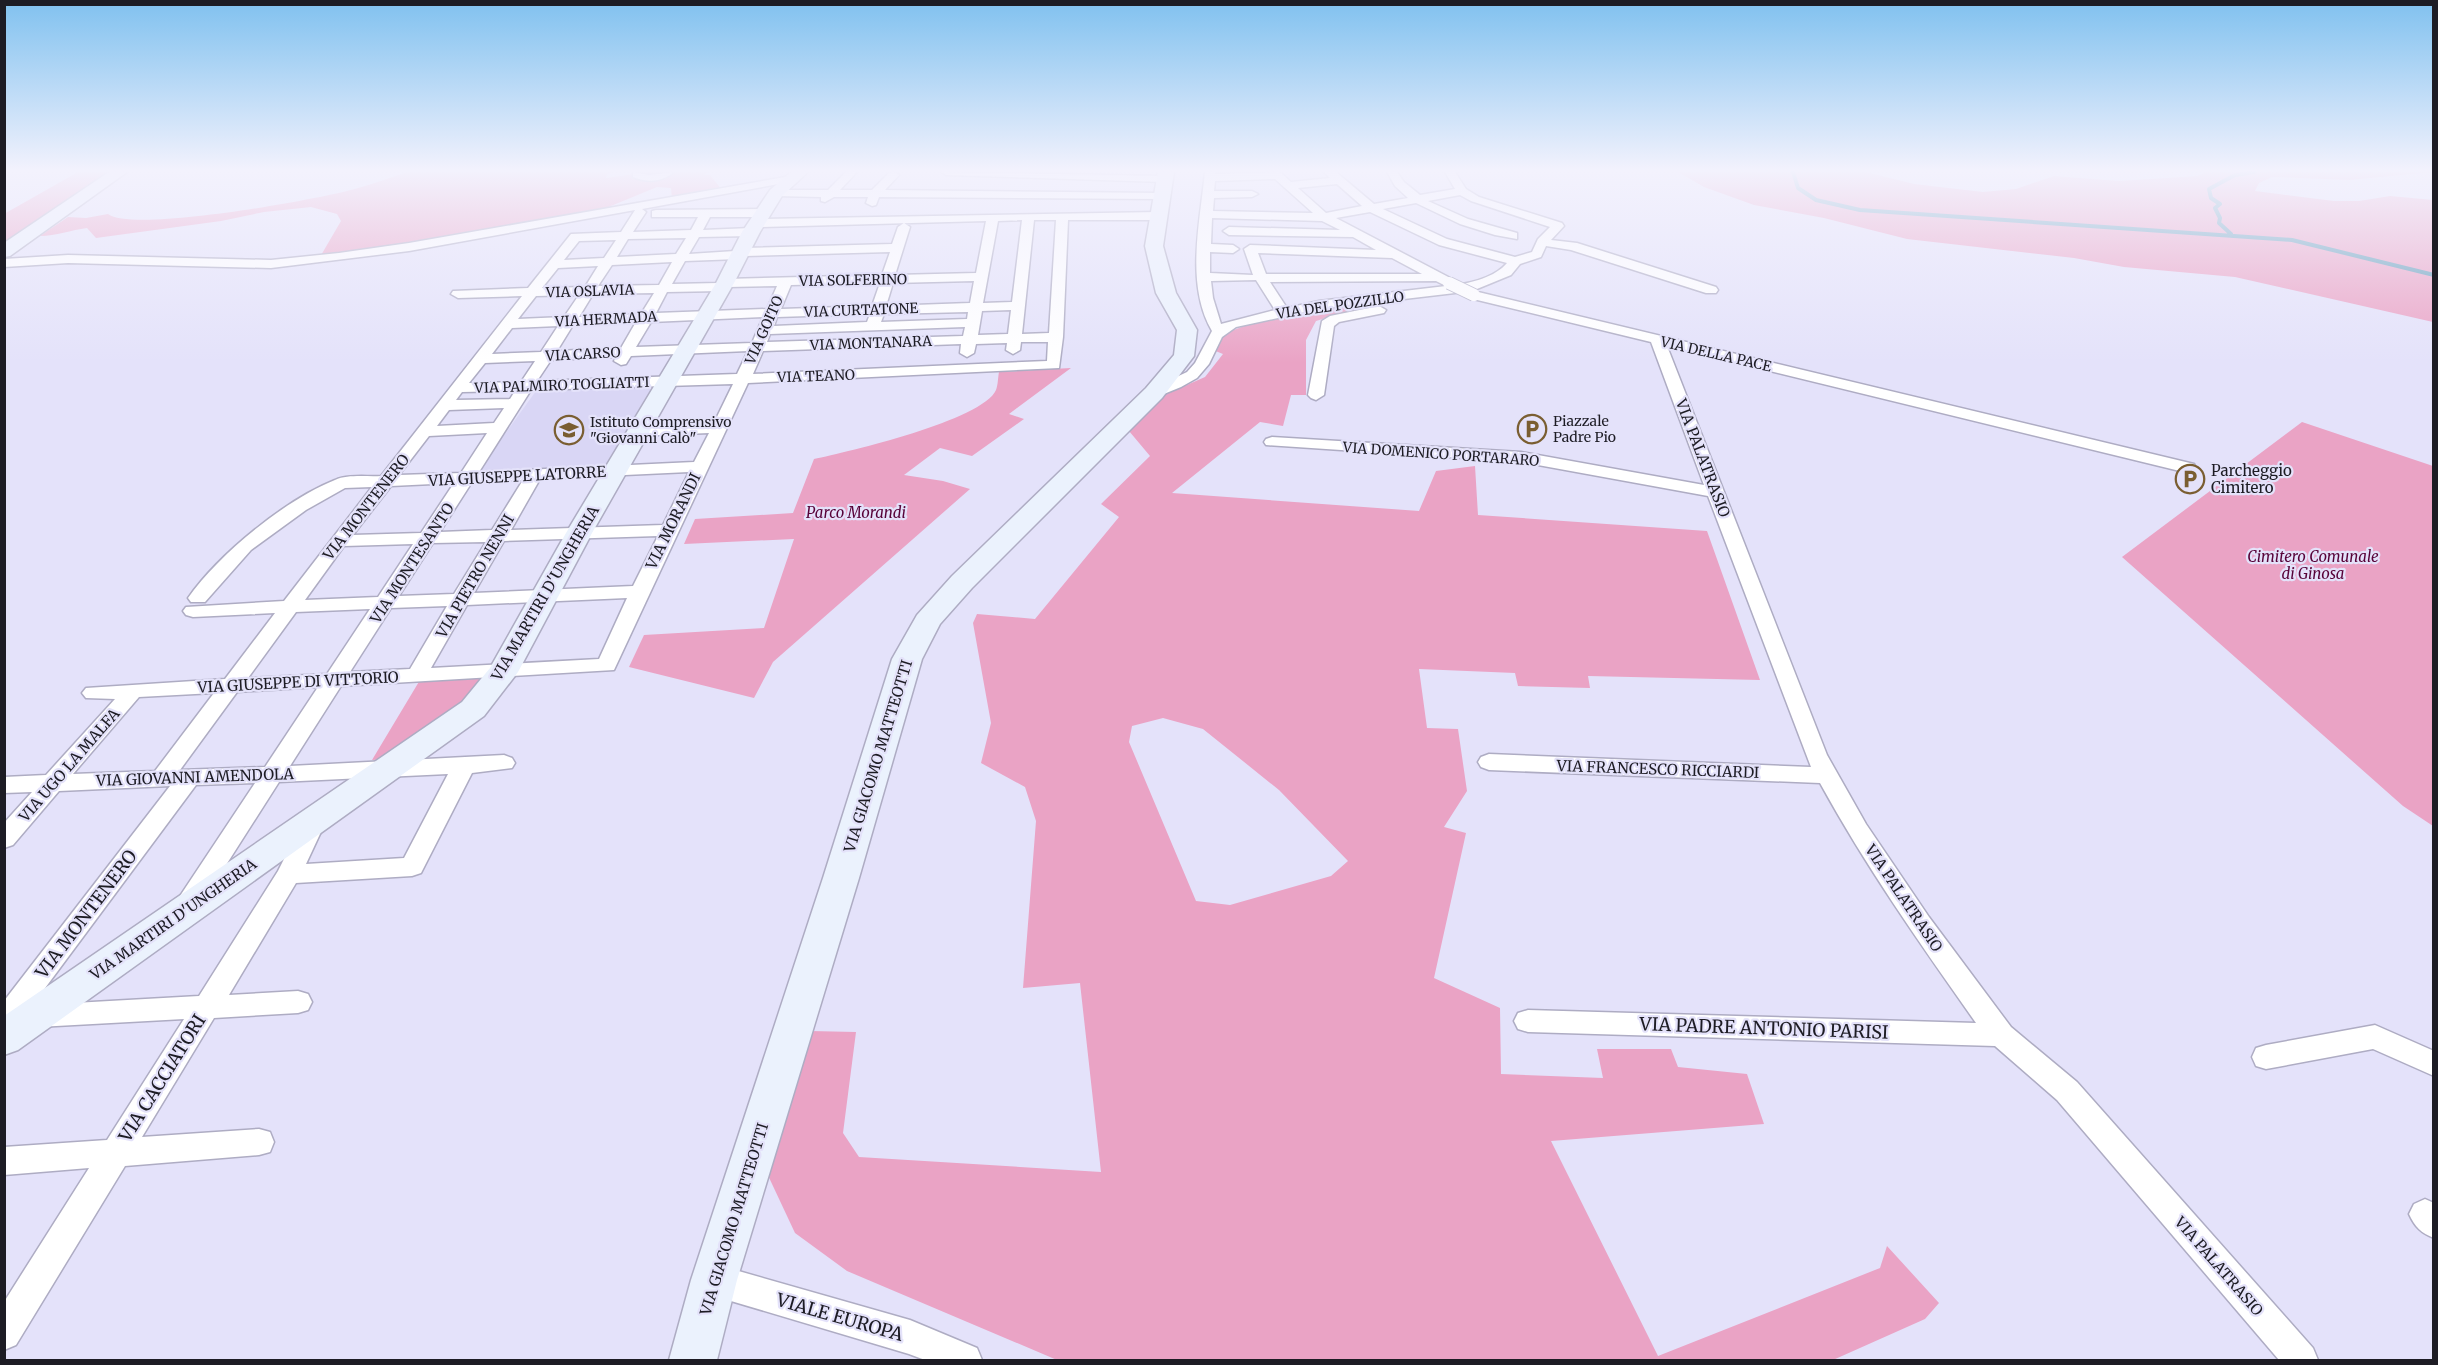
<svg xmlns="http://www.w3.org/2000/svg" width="2438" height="1365" font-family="Merriweather,serif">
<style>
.built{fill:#d9d6f5}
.green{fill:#eaa3c5;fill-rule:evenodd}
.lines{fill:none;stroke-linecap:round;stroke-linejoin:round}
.stream{stroke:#669dba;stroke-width:4}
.street-casing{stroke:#aeacc3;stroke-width:3}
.secondary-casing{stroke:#aeacc3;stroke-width:3}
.street{fill:#fff;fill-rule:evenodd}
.secondary{fill:#ebf2fd;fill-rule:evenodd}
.street-bridge-casing{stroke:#aeacc3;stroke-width:14;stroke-linecap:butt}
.street-bridge{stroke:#fff;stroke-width:12}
.labels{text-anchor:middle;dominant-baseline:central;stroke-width:4.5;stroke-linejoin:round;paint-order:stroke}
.far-street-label{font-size:14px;fill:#1d1c24;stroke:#e4e2fa}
.far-poi-label{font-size:14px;fill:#1d1c24;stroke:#e4e2fa;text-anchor:start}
.street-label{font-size:15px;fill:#1d1c24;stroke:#e4e2fa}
.poi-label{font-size:15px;fill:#1d1c24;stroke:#e4e2fa;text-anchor:start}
.park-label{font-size:15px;font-style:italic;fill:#570238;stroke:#e4e2fa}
.near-street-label{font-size:18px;fill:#1d1c24;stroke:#e4e2fa}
</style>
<rect width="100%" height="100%" fill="#e4e2fa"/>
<path class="built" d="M 654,388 L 607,470 L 476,474 L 536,391 Z"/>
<path class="green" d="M 78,172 L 115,172 L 5,247 L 4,214 Z
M 407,172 L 613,172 L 607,174 L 606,178 L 649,172 L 707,172 L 704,175 L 710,175 L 722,190 L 672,199 L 671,188 L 657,187 L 589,215 L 463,233 L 405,246 L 320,257 L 341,221 L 337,214 L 311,207 L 264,212 L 221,221 L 96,238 L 87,228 C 71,230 56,236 40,236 L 68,217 L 86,218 L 108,214 C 134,233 313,200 351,190 C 370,185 389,178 407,172 Z
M 1678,172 L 1866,172 L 1914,184 L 1983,192 L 2016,189 L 2054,176 L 2119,181 L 2197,176 L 2207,172 L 2433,172 L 2349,180 L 2272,177 L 2259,183 L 2255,191 L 2334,201 L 2359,201 L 2390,196 L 2433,200 L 2433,322 L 2235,277 L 2124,267 L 2074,258 L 1907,239 L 1824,218 L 1754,205 L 1704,187 Z
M 1363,301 L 1380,302 L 1316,321 L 1306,340 L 1306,395 L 1291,395 L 1283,426 L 1260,422 L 1172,493 L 1419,511 L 1436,471 L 1475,466 L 1478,515 L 1707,531 L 1760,680 L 1588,676 L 1590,688 L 1518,686 L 1515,673 L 1419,669 L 1427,728 L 1458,729 L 1467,791 L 1444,827 L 1466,833 L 1434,978 L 1500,1008 L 1501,1074 L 1603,1078 L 1597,1049 L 1671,1049 L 1678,1067 L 1747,1074 L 1764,1124 L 1551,1141 L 1658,1356 L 1880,1268 L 1887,1246 L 1939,1303 L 1925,1319 L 1833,1360 L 1057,1360 L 847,1271 L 795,1233 L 765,1169 L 810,1031 L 856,1032 L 843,1133 L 859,1157 L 1101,1172 L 1080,983 L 1023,988 L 1036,821 L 1025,787 L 981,763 L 991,723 L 973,623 L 977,614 L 1035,619 L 1119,517 L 1101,504 L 1150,456 L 1129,431 L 1162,396 L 1205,377 L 1223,354 L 1213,350 L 1223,334 L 1247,325 ZM 1163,718 L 1203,729 L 1279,790 L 1348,861 L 1331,876 L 1230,905 L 1196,901 L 1129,742 L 1132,726 Z
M 1071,368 L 1009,414 L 1024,419 L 972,456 L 940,448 L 904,475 L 943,481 L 970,489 L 773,662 L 754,698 L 629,667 L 644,635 L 764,628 L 794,539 L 684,544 L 695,519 L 793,513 L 814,459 C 848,452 983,420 996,390 C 998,385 998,377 999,372 Z
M 2302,422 L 2433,466 L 2433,826 L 2403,806 L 2122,557 Z
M 491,677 L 467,707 L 394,759 L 372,760 L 420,680 Z"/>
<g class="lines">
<path class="stream" d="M 1793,172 L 1798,188 L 1816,200 L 1860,210 L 2292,240 L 2434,275
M 2231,234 L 2219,223 L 2220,218 L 2215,208 L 2220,204 L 2211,198 L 2209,189 L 2235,175 L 2254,172"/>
<g class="street-casing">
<path id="street" d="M 633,172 L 649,175 L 674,172 C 663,182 647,183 633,177 Z
M 846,172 L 857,172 L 840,190 L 872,190 L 889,173 L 894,172 L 899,175 L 885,190 L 1161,193 L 1167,196 L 1161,199 L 879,197 L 876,205 L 872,206 L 866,203 L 868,197 L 834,197 L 825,202 L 821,201 L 821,197 L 776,196 L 770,193 L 776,190 L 828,190 Z
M 941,172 L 1164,176 L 1170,179 L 1164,182 L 946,175 Z
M 1205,172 L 1215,172 L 1215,174 L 1280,172 L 1291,182 L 1330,178 L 1324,172 L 1336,172 L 1374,204 L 1408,198 L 1395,186 L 1387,172 L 1397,172 L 1404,182 L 1420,195 L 1455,189 L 1445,172 L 1455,172 L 1466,189 L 1479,197 L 1562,223 L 1564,226 L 1551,240 L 1577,243 L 1716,287 L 1718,290 L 1716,293 L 1706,293 L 1571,250 L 1546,246 L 1541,257 L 1520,264 L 1511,275 L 1472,291 L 1319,309 L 1236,327 L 1222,337 L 1209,364 L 1197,378 L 1181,387 L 1154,398 L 1146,393 L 1149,390 L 1187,372 L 1195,363 L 1212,331 C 1185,285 1200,222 1205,172 ZM 1275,179 L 1313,213 L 1213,211 L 1214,198 L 1252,197 L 1258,194 L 1252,191 L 1214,191 L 1215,181 ZM 1337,184 L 1362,206 L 1326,213 L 1298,188 ZM 1460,195 L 1471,201 L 1550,227 L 1538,239 L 1532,252 L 1515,257 L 1447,239 L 1383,209 L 1416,203 L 1460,224 L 1495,235 L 1517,239 L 1517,233 L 1468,219 L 1428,201 ZM 1370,212 L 1439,245 L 1507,263 C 1495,277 1472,283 1454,285 L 1454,280 L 1336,218 ZM 1212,218 L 1322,221 L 1340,230 L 1229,227 L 1223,231 L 1229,235 L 1353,237 L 1376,250 L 1250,245 L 1244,249 L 1253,275 L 1210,273 L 1210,252 L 1233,253 L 1239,249 L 1233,245 L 1211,244 ZM 1258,253 L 1392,258 L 1422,274 L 1266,274 ZM 1256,280 L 1275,310 L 1221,324 L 1213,298 L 1211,281 ZM 1436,281 L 1446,286 L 1319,301 L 1287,308 L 1270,282 Z
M 791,176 L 795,177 L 795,181 L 642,209 L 646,212 L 633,232 L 691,230 L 698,217 L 652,217 L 652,211 L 656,210 L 764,209 L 770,213 L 764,217 L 710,217 L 703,230 L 751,228 L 757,232 L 751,236 L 699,237 L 689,254 L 735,251 L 741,248 L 892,244 L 898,227 L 904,223 L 910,227 L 895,275 L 976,273 L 986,221 L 758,227 L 752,223 L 758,219 L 1158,212 L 1164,216 L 1158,220 L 1068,220 L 1063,337 L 1059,368 L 748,383 L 614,670 L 341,686 L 290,766 L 504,755 L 512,758 L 515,763 L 512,768 L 472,773 L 421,873 L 412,876 L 296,883 L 229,995 L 298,991 L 308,994 L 312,1002 L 308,1010 L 298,1013 L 214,1018 L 142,1137 L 259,1129 L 270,1132 L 274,1142 L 270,1152 L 259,1155 L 125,1166 L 16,1345 L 4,1350 L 4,1302 L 89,1168 L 4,1175 L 4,1147 L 107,1140 L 184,1019 L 38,1027 L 28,1024 L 24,1016 L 14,1030 L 4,1033 L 4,1001 L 170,786 L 59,791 L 13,845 L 4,848 L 4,823 L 32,792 L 4,793 L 4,777 L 46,775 L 115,699 L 86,698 L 82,693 L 86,688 L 225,679 L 275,613 L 193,617 L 186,615 L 183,611 L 186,607 L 284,601 L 372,487 L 345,488 L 306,510 L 251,550 L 205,602 L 191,602 L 188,598 C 219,554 285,500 335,480 C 348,474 367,477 381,476 L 522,296 L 458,298 L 451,294 L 453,291 L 528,288 L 571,234 L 621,232 L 635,210 L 409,251 L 271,268 L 68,263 L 4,267 L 4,259 L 68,255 L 271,260 L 339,253 L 409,243 ZM 1022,220 L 1012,302 L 983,303 L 998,221 ZM 1034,220 L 1056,220 L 1049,333 L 1022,334 ZM 686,238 L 676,254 L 617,257 L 628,239 ZM 616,240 L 604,258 L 564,260 L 579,241 ZM 890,252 L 882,275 L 725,279 L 718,283 L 672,284 L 685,261 L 739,259 L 745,256 ZM 672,262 L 659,285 L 598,286 L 612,265 ZM 598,266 L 585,287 L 542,288 L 558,268 ZM 974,281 L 970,303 L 886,306 L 893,283 ZM 880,283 L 872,306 L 781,309 L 791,285 ZM 777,286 L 767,309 L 656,313 L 667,292 L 721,291 L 728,287 ZM 654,293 L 641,314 L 579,317 L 593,294 ZM 579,295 L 564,317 L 518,319 L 536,296 ZM 1011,310 L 1008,334 L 978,335 L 982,311 ZM 968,312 L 967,319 L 881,322 L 884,314 ZM 870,314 L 867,322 L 774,326 L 777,317 ZM 763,317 L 752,343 L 636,347 L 651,322 ZM 636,322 L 621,348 L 557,351 L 573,325 ZM 558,326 L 541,352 L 492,354 L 512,328 ZM 965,327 L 963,336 L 767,342 L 770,334 ZM 1021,342 L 1048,342 L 1047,361 L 753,374 L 763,351 L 961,344 L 960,353 L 967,357 L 974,353 L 976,344 L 1007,343 L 1006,350 L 1013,354 L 1020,350 ZM 748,351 L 737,374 L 537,381 L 551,360 L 616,357 L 614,361 L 621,365 L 626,364 L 631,356 ZM 535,361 L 521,382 L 469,383 L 485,363 ZM 733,384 L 714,423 L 638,426 L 630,431 L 638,436 L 709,433 L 694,462 L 479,472 L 531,390 ZM 515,391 L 510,399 L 456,400 L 462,392 ZM 504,408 L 494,423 L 437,426 L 449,410 ZM 487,433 L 461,473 L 399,475 L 429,436 ZM 689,472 L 663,525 L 511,530 L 540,479 ZM 523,480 L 492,530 L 440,532 L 472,482 ZM 454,483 L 421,533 L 353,535 L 391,486 ZM 658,536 L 633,586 L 474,593 L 504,541 ZM 486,542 L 454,594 L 399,596 L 433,543 ZM 413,544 L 378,597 L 305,600 L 344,546 ZM 627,598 L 599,659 L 431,668 L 467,605 ZM 447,606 L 410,669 L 350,672 L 391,608 ZM 370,609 L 327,674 L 248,678 L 296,612 ZM 318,687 L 265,767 L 180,770 L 237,692 ZM 214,693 L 155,771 L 73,774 L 139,697 ZM 448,774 L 404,858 L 306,864 L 326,821 L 322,815 L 314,813 L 306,815 L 278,871 L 199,996 L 38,1005 L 31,1007 L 196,785 L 255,783 L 176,902 L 180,909 L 189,912 L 198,909 L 279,782 Z
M 1474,291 L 2194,464 L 2196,468 L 2188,473 L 1667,346 L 1827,755 L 1866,824 L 1929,917 L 2011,1027 L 2077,1082 L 2313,1348 L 2318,1360 L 2279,1360 L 2057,1100 L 1995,1046 L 1528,1032 L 1518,1029 L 1514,1021 L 1518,1013 L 1528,1010 L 1976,1023 C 1921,945 1866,867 1820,783 L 1489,770 L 1481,767 L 1478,762 L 1481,757 L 1489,754 L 1811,767 L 1708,496 L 1521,462 L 1266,445 L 1264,442 L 1266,439 L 1272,437 L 1521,452 L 1704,485 L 1651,342 L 1469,298 L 1467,295 Z
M 1379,306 L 1386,310 L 1384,313 L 1339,322 L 1334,326 L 1324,395 L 1316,400 L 1311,398 L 1308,395 L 1322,321 L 1330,316 Z
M 2375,1025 L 2434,1051 L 2434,1076 L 2373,1049 L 2266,1069 L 2256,1066 L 2252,1057 L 2256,1048 L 2266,1045 Z
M 2425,1199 L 2434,1203 L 2434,1238 C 2421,1233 2415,1227 2409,1214 L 2414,1204 Z
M 714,1264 L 910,1320 L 977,1348 L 982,1360 L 925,1360 L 909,1354 L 714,1296 L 702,1291 L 698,1280 L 702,1269 Z"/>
</g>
<g class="secondary-casing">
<path id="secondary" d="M 109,172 L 127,172 L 10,256 L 4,257 L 4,243 Z
M 791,172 L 808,172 L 782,196 L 760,232 L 734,283 L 592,533 L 518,672 L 484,716 L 18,1050 L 4,1055 L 4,1016 L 462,702 L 490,668 L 566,533 L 716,283 L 742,232 L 770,190 Z
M 1158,172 L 1174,172 L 1163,246 L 1176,293 L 1197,330 L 1194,356 L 1162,398 L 972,588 L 940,624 L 922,659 L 859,878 L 737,1280 L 717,1360 L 669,1360 L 691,1280 L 823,878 L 892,659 L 917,615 L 952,576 L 1146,388 L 1174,355 L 1177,330 L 1156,293 L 1145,246 Z"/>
</g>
<use href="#street" class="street"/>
<use href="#secondary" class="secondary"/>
<g class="street-bridge-casing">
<path id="street-bridge" d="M 1449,283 L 1474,295"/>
</g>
<use href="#street-bridge" class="street-bridge"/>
</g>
<linearGradient id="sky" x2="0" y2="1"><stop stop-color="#80c1ef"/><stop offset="0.47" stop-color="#f3f2fd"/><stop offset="1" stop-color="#f3f2fd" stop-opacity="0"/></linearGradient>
<rect width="2438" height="363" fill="url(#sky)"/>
<defs>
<g id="parking-ring" transform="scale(1.5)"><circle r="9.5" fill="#e4e2fa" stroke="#7a5e31" stroke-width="1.5"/><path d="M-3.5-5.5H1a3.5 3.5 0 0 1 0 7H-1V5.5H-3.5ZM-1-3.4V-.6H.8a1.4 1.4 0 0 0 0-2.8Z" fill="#7a5e31"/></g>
<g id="school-ring" transform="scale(1.5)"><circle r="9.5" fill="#e4e2fa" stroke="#7a5e31" stroke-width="1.5"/><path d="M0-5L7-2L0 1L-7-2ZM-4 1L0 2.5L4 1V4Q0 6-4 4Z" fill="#7a5e31"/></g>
</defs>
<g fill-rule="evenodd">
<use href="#parking-ring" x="1532" y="429"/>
<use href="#school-ring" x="569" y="430"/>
<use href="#parking-ring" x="2190" y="479"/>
</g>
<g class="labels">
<g class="far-street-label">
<text transform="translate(853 280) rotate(-1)">VIA SOLFERINO</text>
<text transform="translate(590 291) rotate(-2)">VIA OSLAVIA</text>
<text transform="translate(1340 305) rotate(-8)">VIA DEL POZZILLO</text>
<text transform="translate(861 310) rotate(-2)">VIA CURTATONE</text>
<text transform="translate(606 319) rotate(-3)">VIA HERMADA</text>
<text transform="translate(764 330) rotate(-66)">VIA GOITO</text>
<text transform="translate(871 343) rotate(-2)">VIA MONTANARA</text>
<text transform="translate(583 354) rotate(-3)">VIA CARSO</text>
<text transform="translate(1716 354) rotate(13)">VIA DELLA PACE</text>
<text transform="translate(816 376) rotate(-2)">VIA TEANO</text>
<text transform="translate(562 385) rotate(-2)">VIA PALMIRO TOGLIATTI</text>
<text transform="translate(1441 454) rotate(4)">VIA DOMENICO PORTARARO</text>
</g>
<g class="far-poi-label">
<text x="1553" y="421">Piazzale<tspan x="1553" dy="16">Padre Pio</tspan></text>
<text x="590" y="422">Istituto Comprensivo<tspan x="590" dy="16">"Giovanni Calò"</tspan></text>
</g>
<g class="street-label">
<text transform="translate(1703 458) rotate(69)">VIA PALATRASIO</text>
<text transform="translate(517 476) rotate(-3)">VIA GIUSEPPE LATORRE</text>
<text transform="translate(366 507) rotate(-52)">VIA MONTENERO</text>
<text transform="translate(673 521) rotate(-64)">VIA MORANDI</text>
<text transform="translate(412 563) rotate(-57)">VIA MONTESANTO</text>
<text transform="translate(475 576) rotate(-60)">VIA PIETRO NENNI</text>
<text transform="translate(545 593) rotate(-60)">VIA MARTIRI D'UNGHERIA</text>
<text transform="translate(298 682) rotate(-3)">VIA GIUSEPPE DI VITTORIO</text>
<text transform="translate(878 756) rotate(-73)">VIA GIACOMO MATTEOTTI</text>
<text transform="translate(69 765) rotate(-49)">VIA UGO LA MALFA</text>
<text transform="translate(1658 769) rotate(2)">VIA FRANCESCO RICCIARDI</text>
<text transform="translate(195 777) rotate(-2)">VIA GIOVANNI AMENDOLA</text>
<text transform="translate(1904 898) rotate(56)">VIA PALATRASIO</text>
<text transform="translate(173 919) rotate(-35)">VIA MARTIRI D'UNGHERIA</text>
<text transform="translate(734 1219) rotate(-73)">VIA GIACOMO MATTEOTTI</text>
<text transform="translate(2219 1266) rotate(49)">VIA PALATRASIO</text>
</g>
<g class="poi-label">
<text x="2211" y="470">Parcheggio<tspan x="2211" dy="17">Cimitero</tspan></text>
</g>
<g class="park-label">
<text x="856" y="512">Parco Morandi</text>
<text x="2313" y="556">Cimitero Comunale<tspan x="2313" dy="17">di Ginosa</tspan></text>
</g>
<g class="near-street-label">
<text transform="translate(86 914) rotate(-53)">VIA MONTENERO</text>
<text transform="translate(1764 1028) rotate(2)">VIA PADRE ANTONIO PARISI</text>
<text transform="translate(162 1078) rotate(-58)">VIA CACCIATORI</text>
<text transform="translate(840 1317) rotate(16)">VIALE EUROPA</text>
</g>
</g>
<rect width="2438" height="1365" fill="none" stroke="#1d1c24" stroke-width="12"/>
</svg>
